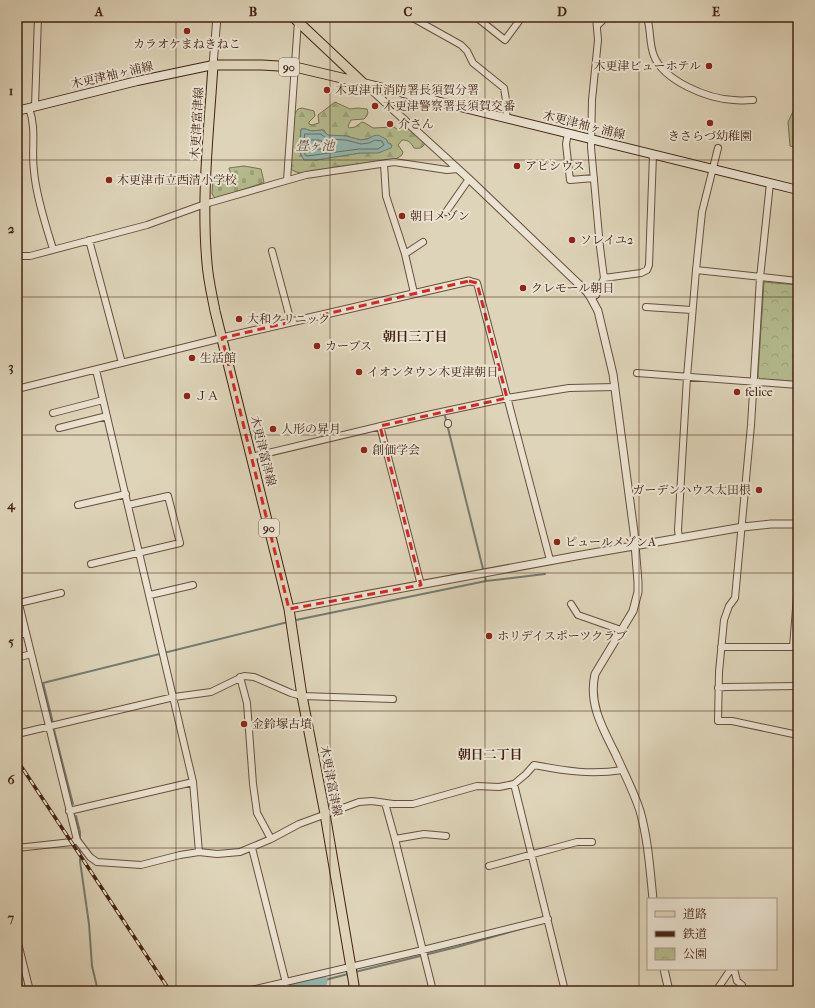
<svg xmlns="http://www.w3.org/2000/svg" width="815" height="1008" font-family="'IM FELL French Canon','Noto Serif JP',serif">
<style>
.forest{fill:url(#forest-firs);stroke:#7c6f50;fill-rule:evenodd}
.cemetery{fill:url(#cemetery-stones);stroke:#7c6f50}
.park{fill:url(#park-crowns);stroke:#7c6f50}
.water{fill:#93b8b3;stroke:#747c73}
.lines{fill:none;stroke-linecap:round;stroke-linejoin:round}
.shore{stroke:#6c6d63;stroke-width:1}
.stream{stroke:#747c73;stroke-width:2}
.river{stroke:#93b8b3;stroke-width:13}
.minor-casing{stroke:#6b4e3c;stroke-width:8}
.tertiary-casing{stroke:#6b4e3c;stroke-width:9}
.secondary-casing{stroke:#452213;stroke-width:10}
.primary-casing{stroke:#452213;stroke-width:11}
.minor{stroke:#eae3d2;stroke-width:6}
.tertiary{stroke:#eae3d2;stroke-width:7}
.secondary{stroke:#eae3d2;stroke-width:8}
.primary{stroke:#ded4b9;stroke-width:9}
.rail-casing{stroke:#452213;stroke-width:3.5}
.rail{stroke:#eae3d2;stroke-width:2;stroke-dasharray:6;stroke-linecap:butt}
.marked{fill:none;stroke:#d62828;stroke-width:3;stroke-dasharray:8 5;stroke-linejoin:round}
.grid{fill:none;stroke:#452213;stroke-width:1;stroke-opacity:0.55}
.poi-dot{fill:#8f2418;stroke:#eae3d2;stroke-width:1.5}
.labels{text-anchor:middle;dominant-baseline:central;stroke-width:4;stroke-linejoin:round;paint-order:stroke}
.shield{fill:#eae3d2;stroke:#765c4c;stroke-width:1}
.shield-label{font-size:11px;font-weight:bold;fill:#452213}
.poi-label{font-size:12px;fill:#452213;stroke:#eae3d2;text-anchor:start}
.street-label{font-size:12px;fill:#452213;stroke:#eae3d2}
.water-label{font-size:13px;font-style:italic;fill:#58483b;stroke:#eae3d2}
.neighbourhood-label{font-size:13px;font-weight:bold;fill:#452213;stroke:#eae3d2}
.neatline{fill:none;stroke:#452213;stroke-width:1.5}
.grid-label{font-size:13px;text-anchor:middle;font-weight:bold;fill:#452213}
</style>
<defs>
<pattern id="forest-firs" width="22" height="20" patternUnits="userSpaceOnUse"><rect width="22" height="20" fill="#b4bc8e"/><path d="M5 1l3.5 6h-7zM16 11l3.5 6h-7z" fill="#9ca17a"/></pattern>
<pattern id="cemetery-stones" width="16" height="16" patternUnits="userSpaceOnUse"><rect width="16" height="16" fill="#b4bc8e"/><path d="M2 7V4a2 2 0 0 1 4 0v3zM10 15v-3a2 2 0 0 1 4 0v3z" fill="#9ca17a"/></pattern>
<pattern id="park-crowns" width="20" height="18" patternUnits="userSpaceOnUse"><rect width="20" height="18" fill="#b4bc8e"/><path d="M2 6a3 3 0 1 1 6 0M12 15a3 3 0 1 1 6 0" fill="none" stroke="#9ca17a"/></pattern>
</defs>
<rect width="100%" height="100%" fill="#ded4b9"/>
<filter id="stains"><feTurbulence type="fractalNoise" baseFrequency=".005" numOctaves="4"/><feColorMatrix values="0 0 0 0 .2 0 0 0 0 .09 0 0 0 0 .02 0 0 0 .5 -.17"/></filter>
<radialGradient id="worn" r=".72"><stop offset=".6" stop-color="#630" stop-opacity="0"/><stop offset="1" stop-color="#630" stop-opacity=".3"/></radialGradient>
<path class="forest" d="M 335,102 L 350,109 L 358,108 L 367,109 C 369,114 367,116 364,119 L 351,120 L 348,126 L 349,128 L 355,127 L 362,122 L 365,123 L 373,128 L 394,127 L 397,129 L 407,127 L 425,143 C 423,148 419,149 414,148 C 411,143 409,140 402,140 L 398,145 L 403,152 L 402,155 L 393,161 L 353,166 C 348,164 344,167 338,166 L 334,168 C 322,170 302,177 292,170 C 280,162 290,118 298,109 L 302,108 L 314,111 L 315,116 L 309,122 L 309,124 L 312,125 L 319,123 L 318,115 ZM 301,129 L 305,129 L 312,131 L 322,130 L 324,130 L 327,135 L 332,136 L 346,136 L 361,140 L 370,138 L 387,140 L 388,143 L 391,144 L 381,152 L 360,153 L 316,160 L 301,156 L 300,143 Z"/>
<path class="cemetery" d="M 244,166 L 261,169 L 264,182 L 257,185 L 217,198 L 215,198 L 212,194 L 213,178 L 231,175 L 229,168 Z"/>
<path class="park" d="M 798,101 L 798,148 L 790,146 L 788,122 Z
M 764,282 L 798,285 L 798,382 L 760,379 L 758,376 Z"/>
<path class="water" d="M 301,129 L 305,129 L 312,131 L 322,130 L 328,135 L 346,136 L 361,140 L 368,139 L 373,136 L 378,135 L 386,139 L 388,143 L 392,145 L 391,148 L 378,153 L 360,153 L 316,160 L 304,160 L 300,152 Z"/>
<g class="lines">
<path class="shore" d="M 305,134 L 321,134 L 327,139 L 346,140 L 361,144 L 369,143 L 375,140 L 382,141 L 384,145 L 378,149 L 359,149 L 307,156 L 305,155 L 304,143 Z
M 311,140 L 319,140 L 329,145 L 330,147 L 310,151 L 309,149 L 309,141 Z"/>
<path class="stream" d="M 445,416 L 486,581
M 296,620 L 486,581 L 545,574
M 53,723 L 43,683 L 288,622
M 54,730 L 73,804
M 76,816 L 80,832 L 80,840
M 80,847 L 80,854
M 80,859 L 80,861 L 89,924 L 92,966 L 98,991
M 355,972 L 457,947 L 524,928
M 321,981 L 348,974"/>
<path class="river" d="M 278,991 L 321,981"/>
<g class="minor-casing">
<path id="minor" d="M 411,17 L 461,45 L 467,51 L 473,63 L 504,88 L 507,106 L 506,118
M 476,17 L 505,40 L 522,17
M 647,17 C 651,30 649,44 654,56 C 664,81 708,99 734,100 C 740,101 747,100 753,100
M 598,25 L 606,17
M 35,106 L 38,17
M 29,108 C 37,130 31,149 34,171 C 36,196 46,226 53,249
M 568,133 L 566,144 L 570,180 L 594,178
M 384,164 L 386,196 L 405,254 L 414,293
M 287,180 L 298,21
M 770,183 L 760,278 L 751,425 L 735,598 L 729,606 L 724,620 L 719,672 L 718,721 L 732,721 L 798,735
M 446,212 L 469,179
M 89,240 L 122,363
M 272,251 L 291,322
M 405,254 L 423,242
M 17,256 L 30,256 L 147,225 L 205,204 L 306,175 L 394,162 L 447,170 L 458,169
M 696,270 L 798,281
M 604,278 L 641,273 L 647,270 L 649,265 L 653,155
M 469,281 L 477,283 L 550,560
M 591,298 L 596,295 L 604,278 L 600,247 L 591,147 L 592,100 L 598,40 L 596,17
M 646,307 L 692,310
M 96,370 L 193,782 L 199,852
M 637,373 L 798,385
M 17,389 L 222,338
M 53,413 L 103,400
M 448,424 L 448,423
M 380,426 L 421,585
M 59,428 L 107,416
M 251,457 L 427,415 L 507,398 L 569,388 L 615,387
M 78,505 L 126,494
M 679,538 L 678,530 L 687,377 L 696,270 L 702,212 L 718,148
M 91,564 L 180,543 L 168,496 L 128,505
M 150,595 L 193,585
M 17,596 L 77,840 L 90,857 L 97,862 L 141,865 L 180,855 L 199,852 L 217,854 L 240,852 L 271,839 L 299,824 L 359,802 L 372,801 L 393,804 L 413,804 L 477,786 L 499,787 L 514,784 L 526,774 L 534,765 C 566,771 590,775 623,770
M 19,603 L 61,593
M 571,604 L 578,615 L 621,630
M 17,635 L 26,633
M 721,647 L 798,647
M 793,647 L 798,583
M 17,658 L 31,654
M 240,677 L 247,703 L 253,784 L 257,813 L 271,839
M 718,688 L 725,687 L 798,686
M 17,734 L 174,697 L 211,692 L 244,676 L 254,677 L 291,693 L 302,696 L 393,699
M 514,784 L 565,991
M 385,803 L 395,839 L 433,991
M 69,811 L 193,782
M 395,839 L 424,834 L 446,836
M 17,848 L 72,842 L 77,840
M 252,848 L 288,991
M 489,866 L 577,842 L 592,842
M 17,939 L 30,991
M 734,969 L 737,981 L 742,985 L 743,991
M 247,991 L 423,950 L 548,919
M 716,991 L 731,969"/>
</g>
<g class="tertiary-casing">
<path id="tertiary" d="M 213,65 L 217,17
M 364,83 L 469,179 L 587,292 L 591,298 L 598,311 L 613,374 L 634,532 L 638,582 L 638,592 L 633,611 L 595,674 C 588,704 603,729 616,755 C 624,773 634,792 640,811 C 648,839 650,870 653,899
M 222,338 L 469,281
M 289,609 L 576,556 L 743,527 L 771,524 L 798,524
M 664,969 L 669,991"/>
</g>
<g class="secondary-casing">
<path id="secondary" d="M 363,83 L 798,190
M 17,111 L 137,81 L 213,65"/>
</g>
<g class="primary-casing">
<path id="primary" d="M 293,17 L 362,82
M 355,991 L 325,814 L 302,696 L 289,609 L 215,311 C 212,295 208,279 207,263 C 201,197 209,130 213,65 L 262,65 L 295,67 L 363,83"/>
</g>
<use href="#minor" class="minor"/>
<use href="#tertiary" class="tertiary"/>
<use href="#secondary" class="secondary"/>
<use href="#primary" class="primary"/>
<g class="rail-casing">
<path id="rail" d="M 17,760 L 170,991"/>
</g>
<use href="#rail" class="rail"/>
</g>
<path class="marked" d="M 469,281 L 477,283 L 507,398 L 380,426 L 421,585 L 289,609 L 222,338 Z"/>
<path class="grid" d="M 176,17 L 176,991M 330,17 L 330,991M 485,17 L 485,991M 639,17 L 639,991M 17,160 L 798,160M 17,297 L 798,297M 17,435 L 798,435M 17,573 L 798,573M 17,711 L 798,711M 17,848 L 798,848"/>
<g class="poi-dot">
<circle cx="187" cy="31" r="4"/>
<circle cx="709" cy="66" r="4"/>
<circle cx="327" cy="90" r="4"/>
<circle cx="375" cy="106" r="4"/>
<circle cx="710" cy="123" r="4"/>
<circle cx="390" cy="124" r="4"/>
<circle cx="517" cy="166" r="4"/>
<circle cx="109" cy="180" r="4"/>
<circle cx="402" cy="216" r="4"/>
<circle cx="572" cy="240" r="4"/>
<circle cx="523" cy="288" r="4"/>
<circle cx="239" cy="319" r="4"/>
<circle cx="317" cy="346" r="4"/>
<circle cx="192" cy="358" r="4"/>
<circle cx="359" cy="372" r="4"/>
<circle cx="737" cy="392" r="4"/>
<circle cx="187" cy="396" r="4"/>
<circle cx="273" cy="429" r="4"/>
<circle cx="364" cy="450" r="4"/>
<circle cx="759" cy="490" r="4"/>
<circle cx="557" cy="542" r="4"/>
<circle cx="489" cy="636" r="4"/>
<circle cx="244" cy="724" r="4"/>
</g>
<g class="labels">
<g class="shield">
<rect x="279" y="58" width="20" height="18" rx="3"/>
<rect x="259" y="519" width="20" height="18" rx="3"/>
</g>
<g class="shield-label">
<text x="289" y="67">90</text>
<text x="269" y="528">90</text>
</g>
<g class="poi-label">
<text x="187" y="44" text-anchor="middle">カラオケまねきねこ</text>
<text x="701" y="66" text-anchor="end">木更津ビューホテル</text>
<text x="335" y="90">木更津市消防署長須賀分署</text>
<text x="383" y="106">木更津警察署長須賀交番</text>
<text x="398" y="124">介さん</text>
<text x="710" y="136" text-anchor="middle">きさらづ幼稚園</text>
<text x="525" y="166">アピシウス</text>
<text x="117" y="180">木更津市立西清小学校</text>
<text x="410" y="216">朝日メゾン</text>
<text x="580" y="240">ソレイユ2</text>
<text x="531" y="288">クレモール朝日</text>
<text x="247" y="319">大和クリニック</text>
<text x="325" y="346">カーブス</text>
<text x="200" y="358">生活館</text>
<text x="367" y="372">イオンタウン木更津朝日</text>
<text x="745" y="392">felice</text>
<text x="195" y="396">ＪＡ</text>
<text x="281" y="429">人形の昇月</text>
<text x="372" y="450">創価学会</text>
<text x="751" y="490" text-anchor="end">ガーデンハウス太田根</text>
<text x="565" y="542">ピュールメゾンA</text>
<text x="497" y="636">ホリデイスポーツクラブ</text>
<text x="252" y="724">金鈴塚古墳</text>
</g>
<g class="street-label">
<text transform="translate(112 75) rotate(-13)">木更津袖ヶ浦線</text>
<text transform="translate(197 123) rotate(-87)">木更津富津線</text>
<text transform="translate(584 125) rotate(14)">木更津袖ヶ浦線</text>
<text transform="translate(263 451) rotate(76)">木更津富津線</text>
<text transform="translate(331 781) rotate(79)">木更津富津線</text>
</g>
<g class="water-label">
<text x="315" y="145">畳ヶ池</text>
</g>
<g class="neighbourhood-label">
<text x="415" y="336">朝日三丁目</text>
<text x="490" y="754">朝日二丁目</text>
</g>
</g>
<rect width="815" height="1008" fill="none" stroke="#ded4b9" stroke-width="44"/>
<rect x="647" y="898" width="130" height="72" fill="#eae3d2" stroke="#a89686"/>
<rect x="655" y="911" width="20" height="6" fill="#ded4b9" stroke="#a89686"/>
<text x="683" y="918" font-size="12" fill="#452213">道路</text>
<rect x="655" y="931" width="20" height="6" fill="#452213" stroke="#a89686"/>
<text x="683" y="938" font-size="12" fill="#452213">鉄道</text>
<rect x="655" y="948" width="20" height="12" fill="url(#park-crowns)" stroke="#a89686"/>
<text x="683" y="958" font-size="12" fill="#452213">公園</text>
<rect x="22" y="22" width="771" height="964" class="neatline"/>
<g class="grid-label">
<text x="99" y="16">A</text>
<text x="253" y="16">B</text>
<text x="408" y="16">C</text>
<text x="562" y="16">D</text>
<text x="716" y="16">E</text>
<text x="11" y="95">1</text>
<text x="11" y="233">2</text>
<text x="11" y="371">3</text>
<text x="11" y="509">4</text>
<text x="11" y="646">5</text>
<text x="11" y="784">6</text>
<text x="11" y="922">7</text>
</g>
<rect width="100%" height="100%" filter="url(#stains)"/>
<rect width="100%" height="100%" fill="url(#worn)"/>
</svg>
